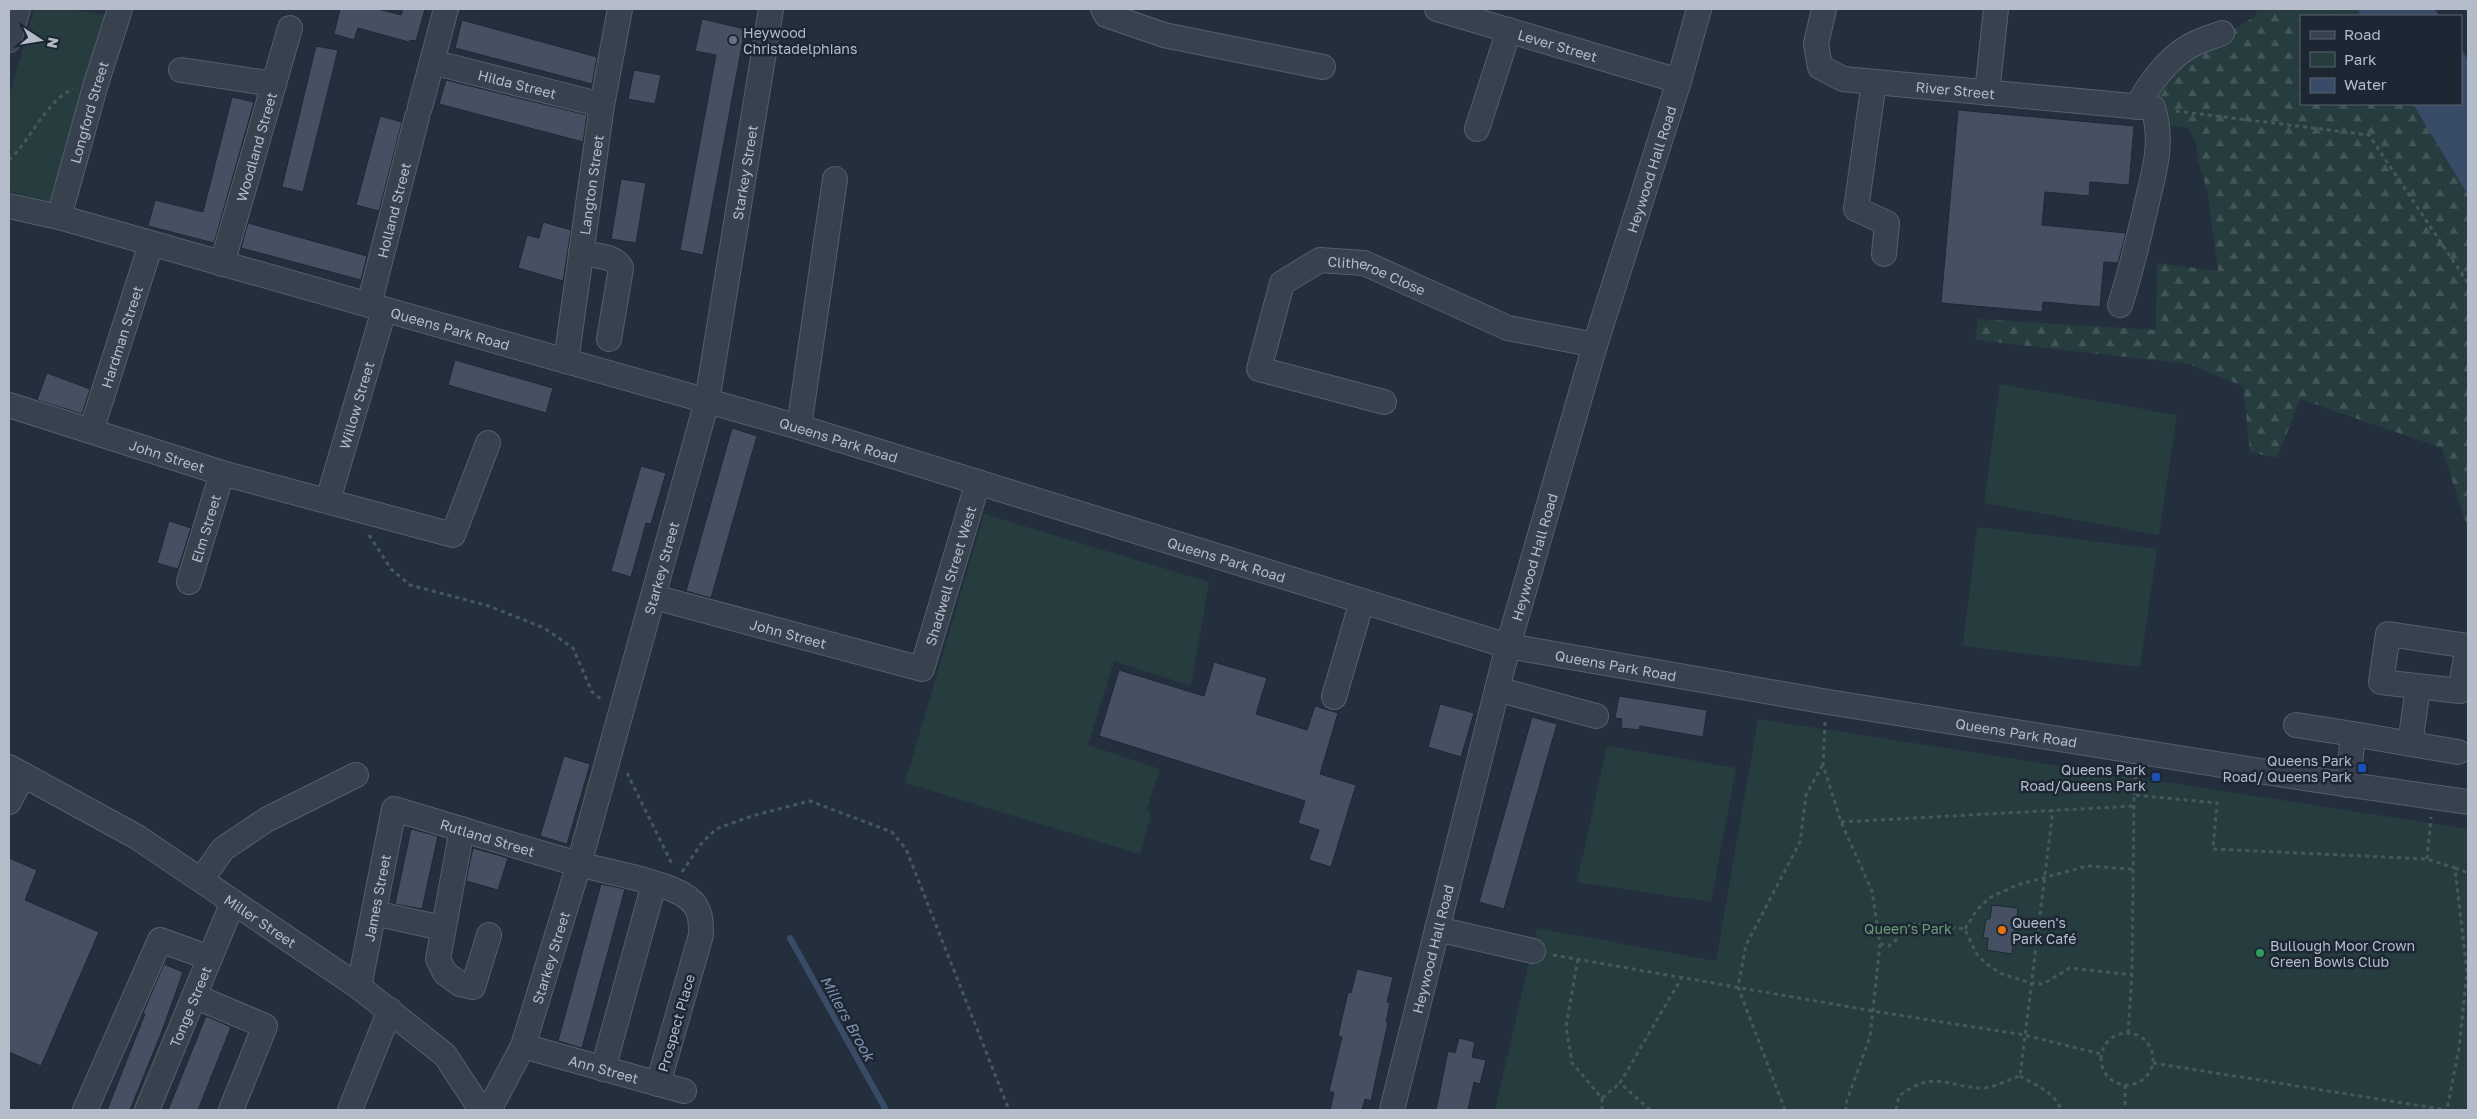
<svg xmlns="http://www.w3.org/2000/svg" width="2477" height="1119" font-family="'Golos Text',sans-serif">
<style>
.forest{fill:url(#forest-firs)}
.park{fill:#263c3f}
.water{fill:#394c67}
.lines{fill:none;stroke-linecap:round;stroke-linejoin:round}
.stream{stroke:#394c67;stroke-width:6}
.building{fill:#455162;stroke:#1f2835}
.minor-casing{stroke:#565f6c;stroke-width:26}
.path{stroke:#44595c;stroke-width:3;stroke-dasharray:4 4;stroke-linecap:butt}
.minor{stroke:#38414e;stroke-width:24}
.worship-dot{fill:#6b7280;stroke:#1d2633;stroke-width:2}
.transit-dot{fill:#1a4fb4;stroke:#1d2633;stroke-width:2}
.food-dot{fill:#e8710a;stroke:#1d2633;stroke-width:2}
.leisure-dot{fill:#2e9e5b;stroke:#1d2633;stroke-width:2}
.labels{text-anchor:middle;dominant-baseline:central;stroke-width:5;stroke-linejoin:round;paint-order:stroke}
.poi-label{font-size:14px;fill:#b4bcc9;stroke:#1d2633;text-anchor:start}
.street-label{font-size:14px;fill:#b4bcc9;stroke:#1d2633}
.park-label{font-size:14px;fill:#6b9a76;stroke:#1d2633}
.water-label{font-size:15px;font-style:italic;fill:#7c92b1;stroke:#1d2633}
</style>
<defs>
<pattern id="forest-firs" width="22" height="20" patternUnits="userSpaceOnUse" patternTransform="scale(1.25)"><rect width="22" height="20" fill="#263c3f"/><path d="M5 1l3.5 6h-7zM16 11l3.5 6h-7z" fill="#435659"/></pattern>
</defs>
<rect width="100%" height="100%" fill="#242f3e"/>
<path class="forest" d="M 2257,9 L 2357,9 L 2361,16 L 2301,16 L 2301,104 L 2413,104 L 2468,195 L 2468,530 L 2442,448 L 2300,399 L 2277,458 L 2250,452 L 2243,386 L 2189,364 L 1975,340 L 1978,319 L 2156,330 L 2157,263 L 2218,271 L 2208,194 L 2198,161 L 2196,142 L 2188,128 L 2163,124 L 2152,98 L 2193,53 L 2256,16 Z"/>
<path class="park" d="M 34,9 L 68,9 L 106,15 L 52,202 L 9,191 L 9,97 Z
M 2000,384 L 2177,415 L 2159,535 L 1984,503 Z
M 984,514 L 1209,582 L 1191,686 L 1114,661 L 1088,745 L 1160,769 L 1147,809 L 1151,815 L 1140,854 L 905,783 Z
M 1977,527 L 2157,549 L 2140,667 L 1963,646 Z
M 1758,719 L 2468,829 L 2468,1110 L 1495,1110 L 1537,928 L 1716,961 Z
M 1607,746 L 1736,768 L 1711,902 L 1577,882 Z"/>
<path class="water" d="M 2357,9 L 2435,9 L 2439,16 L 2361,16 Z
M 2461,49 L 2468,60 L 2468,195 L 2413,104 L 2461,104 Z"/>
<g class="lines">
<path class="stream" d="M 790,938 L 886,1110"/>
</g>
<path class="building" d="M 340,9 L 378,9 L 401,15 L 403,9 L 425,9 L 416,41 L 410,40 L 409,42 L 358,28 L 354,40 L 334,34 Z
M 702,19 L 745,29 L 703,255 L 680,250 L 716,55 L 695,51 Z
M 462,20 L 597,57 L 592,84 L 455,48 Z
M 316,46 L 338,50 L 303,192 L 282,187 Z
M 634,70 L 661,75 L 655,104 L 628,99 Z
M 446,80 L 587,115 L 583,142 L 439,104 Z
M 232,97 L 254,102 L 214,243 L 148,226 L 155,200 L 203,212 Z
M 1958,110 L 2134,126 L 2129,185 L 2090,182 L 2089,196 L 2045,192 L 2042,225 L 2126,233 L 2118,263 L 2104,262 L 2100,307 L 2043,302 L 2042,312 L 1941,303 Z
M 380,116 L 402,122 L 379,211 L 356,205 Z
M 621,179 L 646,183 L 636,243 L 611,239 Z
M 543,222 L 571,230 L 563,281 L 518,268 L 527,235 L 539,238 Z
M 248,223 L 367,256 L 361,280 L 241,248 Z
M 455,360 L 553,388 L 546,413 L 448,385 Z
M 47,373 L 90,389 L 82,414 L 37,400 Z
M 732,428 L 757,436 L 711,598 L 686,591 Z
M 641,466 L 666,473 L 651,524 L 646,523 L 631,577 L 611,571 Z
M 169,521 L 191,528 L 178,569 L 157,563 Z
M 1214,662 L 1267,678 L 1256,714 L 1307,730 L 1315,706 L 1338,713 L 1320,774 L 1356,785 L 1331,867 L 1309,860 L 1319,830 L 1298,823 L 1305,801 L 1099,736 L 1119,670 L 1204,696 Z
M 1619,696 L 1707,710 L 1703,737 L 1640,726 L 1639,730 L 1621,728 L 1622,719 L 1615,718 Z
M 1440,704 L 1474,713 L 1461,757 L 1428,747 Z
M 1532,717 L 1557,724 L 1504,909 L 1479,902 Z
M 564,756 L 590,764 L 567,844 L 540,836 Z
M 411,829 L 438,836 L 422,909 L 395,904 Z
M 473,848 L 508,858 L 498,890 L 466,881 Z
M 9,858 L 37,870 L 25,900 L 99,932 L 41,1066 L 9,1052 Z
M 601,884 L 625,889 L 582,1048 L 558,1041 Z
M 1992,905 L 2018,908 L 2012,954 L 1987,950 L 1988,938 L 1983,938 L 1986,919 L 1990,919 Z
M 164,964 L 183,972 L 162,1031 L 130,1110 L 107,1110 L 145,1014 L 143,1013 Z
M 1357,969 L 1393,977 L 1387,1002 L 1390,1003 L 1386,1022 L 1388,1022 L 1371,1101 L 1365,1099 L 1362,1110 L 1330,1110 L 1334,1093 L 1329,1091 L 1342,1037 L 1338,1036 L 1348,992 L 1351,993 Z
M 206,1016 L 231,1027 L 198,1110 L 168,1110 Z
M 1459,1038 L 1475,1042 L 1472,1057 L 1486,1060 L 1480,1084 L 1474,1082 L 1468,1110 L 1436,1110 L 1448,1051 L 1455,1053 Z"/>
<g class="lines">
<g class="minor-casing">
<g id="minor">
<path d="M 1103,9 L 1106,15 L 1164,35 L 1323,67"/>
<path id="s1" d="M 1437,9 L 1679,81"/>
<path id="s2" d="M 1824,9 L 1816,44 L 1820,67 L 1843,79 L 2153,108 C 2165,145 2152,178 2144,215 C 2137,245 2130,275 2120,305"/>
<path d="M 9,40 L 18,9"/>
<path id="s3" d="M 432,62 L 602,105"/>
<path d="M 181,70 L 274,84"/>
<path d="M 1874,82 L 1856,209 L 1887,223 L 1884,254"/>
<path d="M 1987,93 L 1996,9"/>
<path d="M 420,107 L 446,9"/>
<path d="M 2137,107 C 2148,85 2168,58 2190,46 C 2200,40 2212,37 2222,33"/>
<path d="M 1477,129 L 1509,30"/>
<path id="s4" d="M 9,206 L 59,217 L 799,427 L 1508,646 L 1828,702 L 2310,779 L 2468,802"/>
<path id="s5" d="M 59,217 L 95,87 L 120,9"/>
<path d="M 581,253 C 594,256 615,255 621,268 L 609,339"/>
<path id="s6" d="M 222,264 L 290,28"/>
<path id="s7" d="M 369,305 L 417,117"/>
<path id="s8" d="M 566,361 L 602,105 L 620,9"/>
<path id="s9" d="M 1384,402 L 1259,369 L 1282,283 L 1320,260 L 1364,263 L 1508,328 L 1595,345"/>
<path id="s10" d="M 9,405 L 222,473 L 453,535 L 488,443"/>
<path d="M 799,427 L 835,179"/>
<path id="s11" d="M 91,431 L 151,244"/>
<path id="s12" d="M 328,500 L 384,310"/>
<path id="s13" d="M 189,582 L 222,473"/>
<path id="s14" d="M 654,597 L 922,669 L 978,482"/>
<path d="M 2468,646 L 2388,634 L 2381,682 L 2460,691 L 2468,647"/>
<path d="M 1497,689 L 1596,716"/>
<path d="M 1334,697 L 1362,601"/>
<path d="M 2296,725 L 2353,734 L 2348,785"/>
<path d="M 2353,734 L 2458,752"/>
<path d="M 2410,744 L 2418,688"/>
<path id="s15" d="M 9,767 L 137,837 L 359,987 L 445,1055 L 481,1110"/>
<path d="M 9,802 L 23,775"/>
<path d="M 462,829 L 438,959 L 445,973 L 460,984 L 473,987 L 489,935"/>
<path d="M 201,880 L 223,849 L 266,820 L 356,775"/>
<path d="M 374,913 L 442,928"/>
<path d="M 1437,929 L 1533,951"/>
<path id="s16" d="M 359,987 L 394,809 C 456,827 517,847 579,864 C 606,872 668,882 688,898 C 701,908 701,920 701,935 L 658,1084"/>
<path d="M 194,996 L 265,1026 L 231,1110"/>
<path id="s17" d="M 523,1046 L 684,1091"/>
<path d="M 603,1069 L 654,884"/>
<path d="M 85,1110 L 160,940 L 210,958"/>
<path id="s18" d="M 147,1110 L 233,902"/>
<path d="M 350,1110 L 390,1010"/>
<path id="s19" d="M 489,1110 L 523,1046 L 579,864 L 707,401 L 771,9"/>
<path id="s20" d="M 1392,1110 L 1508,646 L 1595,345 L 1679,81 L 1699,9"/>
</g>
</g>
<path class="path" d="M 2176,111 L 2369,135 L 2468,283
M 9,160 C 30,141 46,101 73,89
M 369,535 L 391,569 L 410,585 L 489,606 L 544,628 L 573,648 L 592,692 L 603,701
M 1825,722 L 1823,765 L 1841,822 L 1872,891 L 1880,944 L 1870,1037 L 1846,1103 L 1846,1110
M 627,773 L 673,866
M 2134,795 L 2136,773
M 1841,822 L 2134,806
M 2427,859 L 2431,817
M 2455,868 L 2468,873
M 682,872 L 701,844 L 716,829 L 752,816 L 810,801 L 892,832 L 906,849 L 1009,1110
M 1965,929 L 1976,911 L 1989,898 L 2017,885 L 2087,866 L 2133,869
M 1880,944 L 1889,946 L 1916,923 L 1965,929 L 1976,953 L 1985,963 L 2002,974 L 2031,983 L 2043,984 L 2070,968 L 2132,975
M 1553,955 L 1873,1011 L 2024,1035 L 2101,1054
M 1578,959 L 1566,1026 L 1572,1063 L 1602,1098 L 1602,1110
M2101 1059a26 26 0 1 1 52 0a26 26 0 1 1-52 0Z
M 2128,1033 L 2132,975 L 2134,795 L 2217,803 L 2213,849 L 2427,859 L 2455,868 L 2467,972 L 2459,1048 L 2447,1110
M 2153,1063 L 2447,1110
M 2020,1076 C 2035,1085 2055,1092 2061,1110
M 2125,1085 L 2125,1110
M 1602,1098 L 1620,1083
M 1650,1110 L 1620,1083 L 1682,977
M 1785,1110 L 1738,987 L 1746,945 L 1800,842 L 1806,795 L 1822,766
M 1896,1110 L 1899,1096 C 1935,1069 1945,1087 1983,1088 C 1994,1088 2009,1079 2020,1076 L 2053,810"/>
<use href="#minor" class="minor"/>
</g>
<circle class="worship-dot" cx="733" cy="40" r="5"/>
<g class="transit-dot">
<rect x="2357" y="763" width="10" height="10" rx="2.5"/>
<rect x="2151" y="772" width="10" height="10" rx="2.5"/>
</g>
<circle class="food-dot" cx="2002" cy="930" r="5"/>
<circle class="leisure-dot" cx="2260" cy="953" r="5"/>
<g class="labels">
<g class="poi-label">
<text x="743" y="32">Heywood<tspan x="743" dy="16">Christadelphians</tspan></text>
<text x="2352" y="760" text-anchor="end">Queens Park<tspan x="2352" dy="16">Road/ Queens Park</tspan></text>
<text x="2146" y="769" text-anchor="end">Queens Park<tspan x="2146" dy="16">Road/Queens Park</tspan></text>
<text x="2012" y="922">Queen's<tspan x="2012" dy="16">Park Café</tspan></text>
<text x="2270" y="945">Bullough Moor Crown<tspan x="2270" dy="16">Green Bowls Club</tspan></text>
</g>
<g class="street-label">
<text stroke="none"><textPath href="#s1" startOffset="126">Lever Street</textPath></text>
<text stroke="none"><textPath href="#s3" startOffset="88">Hilda Street</textPath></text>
<text stroke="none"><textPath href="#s2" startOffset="198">River Street</textPath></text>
<text stroke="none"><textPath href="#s5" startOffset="109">Longford Street</textPath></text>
<text stroke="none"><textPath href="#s6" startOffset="122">Woodland Street</textPath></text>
<text stroke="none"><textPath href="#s20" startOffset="976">Heywood Hall Road</textPath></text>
<text stroke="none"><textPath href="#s19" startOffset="975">Starkey Street</textPath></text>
<text stroke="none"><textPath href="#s8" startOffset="178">Langton Street</textPath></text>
<text stroke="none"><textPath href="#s7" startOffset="98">Holland Street</textPath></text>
<text stroke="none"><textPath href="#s9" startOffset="322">Clitheroe Close</textPath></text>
<text stroke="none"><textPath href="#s4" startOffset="458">Queens Park Road</textPath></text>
<text stroke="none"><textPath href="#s11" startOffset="99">Hardman Street</textPath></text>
<text stroke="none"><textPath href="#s12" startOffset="99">Willow Street</textPath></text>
<text stroke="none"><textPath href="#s4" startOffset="862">Queens Park Road</textPath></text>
<text stroke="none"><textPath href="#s10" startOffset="166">John Street</textPath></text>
<text stroke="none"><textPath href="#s13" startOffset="56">Elm Street</textPath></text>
<text stroke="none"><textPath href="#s20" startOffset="571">Heywood Hall Road</textPath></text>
<text stroke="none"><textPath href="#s4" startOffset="1268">Queens Park Road</textPath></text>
<text stroke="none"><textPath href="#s19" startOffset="570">Starkey Street</textPath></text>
<text stroke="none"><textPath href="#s14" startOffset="375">Shadwell Street West</textPath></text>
<text stroke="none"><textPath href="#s14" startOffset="139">John Street</textPath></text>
<text stroke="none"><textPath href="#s4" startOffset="1672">Queens Park Road</textPath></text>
<text stroke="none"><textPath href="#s4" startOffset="2078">Queens Park Road</textPath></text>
<text stroke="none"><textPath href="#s16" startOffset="279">Rutland Street</textPath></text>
<text stroke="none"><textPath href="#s16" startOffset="91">James Street</textPath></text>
<text stroke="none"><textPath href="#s15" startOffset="295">Miller Street</textPath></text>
<text stroke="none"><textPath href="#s20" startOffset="166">Heywood Hall Road</textPath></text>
<text stroke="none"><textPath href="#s19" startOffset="165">Starkey Street</textPath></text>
<text stroke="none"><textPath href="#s18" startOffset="112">Tonge Street</textPath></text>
<text transform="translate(676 1023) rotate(-74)">Prospect Place</text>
<text stroke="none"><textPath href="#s17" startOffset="84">Ann Street</textPath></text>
</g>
<g class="park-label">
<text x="1908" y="928">Queen's Park</text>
</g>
<g class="water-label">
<text transform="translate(848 1018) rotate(61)">Millers Brook</text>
</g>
</g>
<rect width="2477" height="1119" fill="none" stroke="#b4bcc9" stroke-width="20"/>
<rect x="2300" y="15" width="162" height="90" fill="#1d2633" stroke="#59626f"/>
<rect x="2310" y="31" width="25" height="8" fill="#38414e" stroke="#59626f"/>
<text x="2344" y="40" font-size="15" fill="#b4bcc9">Road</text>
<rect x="2310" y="52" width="25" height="15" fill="#263c3f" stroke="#59626f"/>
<text x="2344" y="65" font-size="15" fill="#b4bcc9">Park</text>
<rect x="2310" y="78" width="25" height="15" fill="#394c67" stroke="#59626f"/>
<text x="2344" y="90" font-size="15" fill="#b4bcc9">Water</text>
<g transform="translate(40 40) rotate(102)" stroke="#1d2633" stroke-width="4" paint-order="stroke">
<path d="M0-4L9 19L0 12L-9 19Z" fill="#b4bcc9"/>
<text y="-8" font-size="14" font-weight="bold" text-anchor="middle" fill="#b4bcc9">N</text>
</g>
</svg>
